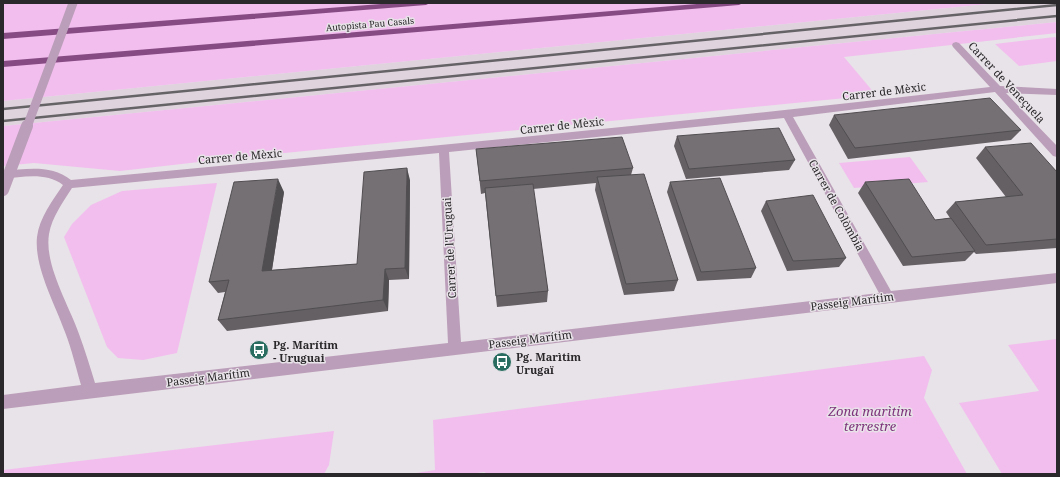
<svg xmlns="http://www.w3.org/2000/svg" width="1060" height="477" font-family="'Noto Serif',serif">
<style>
.built{fill:#dfd4de}
.green{fill:#f2beee}
.lines{fill:none;stroke-linecap:round;stroke-linejoin:round}
.street{fill:#bb9eb9;fill-rule:evenodd}
.highway{fill:#864b83;fill-rule:evenodd}
.rail{stroke:#666366;stroke-width:2.5}
.street-bridge-far1{stroke:#bb9eb9;stroke-width:9}
.street-bridge{stroke:#bb9eb9;stroke-width:12}
.wall{fill:#646064}
.shaded-wall{fill:#514e51}
.building{fill:#747074;stroke:#514e51}
.labels{text-anchor:middle;dominant-baseline:central;stroke-width:3;stroke-linejoin:round;paint-order:stroke}
.far-street-label{font-size:9px;fill:#2a282a;stroke:#e8e3e8}
.street-label{font-size:11px;fill:#2a282a;stroke:#e8e3e8}
.poi-label{font-size:11px;font-weight:bold;fill:#2a282a;stroke:#e8e3e8;text-anchor:start}
.near-park-label{font-size:13px;font-style:italic;fill:#7d327b;stroke:#e8e3e8}
</style>
<rect width="100%" height="100%" fill="#e8e3e8"/>
<path class="built" d="M 998,3 L 1057,3 L 1057,22 L 3,126 L 3,101 Z"/>
<path class="green" d="M 3,3 L 998,3 L 3,101 Z
M 1057,22 L 1057,33 L 844,57 L 876,95 L 243,157 L 120,171 L 34,163 L 3,166 L 3,126 Z
M 1055,37 L 1057,39 L 1057,61 L 1019,66 L 995,44 Z
M 910,157 L 928,182 L 854,188 L 839,163 Z
M 217,183 L 177,353 L 143,360 L 118,358 L 107,347 L 64,237 L 72,224 L 91,205 L 122,191 Z
M 1057,339 L 1057,474 L 1002,474 L 959,403 L 1039,391 L 1008,345 Z
M 924,356 L 932,370 L 924,398 L 967,474 L 488,474 L 484,472 L 469,474 L 410,474 L 435,470 L 433,420 Z
M 334,431 L 329,465 L 324,474 L 3,474 L 3,470 Z"/>
<g class="lines">
<path class="street" d="M 956,42 L 959,43 L 1000,86 L 1057,89 L 1057,95 L 1006,93 L 1057,146 L 1057,157 L 1053,156 L 995,92 L 793,117 L 891,291 L 1057,273 L 1057,283 L 3,409 L 3,395 L 81,385 C 76,368 72,350 65,332 C 55,304 34,267 37,237 C 39,218 53,200 63,185 C 46,172 23,177 3,179 L 3,171 C 26,169 51,164 71,180 C 378,151 684,123 990,87 L 953,47 L 952,45 L 953,43 ZM 784,118 L 879,293 L 461,342 L 449,152 ZM 439,153 L 448,343 L 95,383 C 90,367 85,350 79,334 C 69,305 44,265 49,234 C 52,217 63,202 72,188 Z"/>
<path class="highway" d="M 394,3 L 430,3 L 426,5 L 3,39 L 3,33 Z
M 709,3 L 743,3 L 739,5 L 3,67 L 3,61 Z"/>
<path class="rail" d="M 3,109 L 1057,5
M 3,121 L 1057,16"/>
<path class="street-bridge-far1" d="M 27,127 L 73,3"/>
<path class="street-bridge" d="M 3,190 L 27,126"/>
</g>
<path class="wall" d="M 834,115 L 1021,130 L 1011,140 L 848,159 L 829,125 Z
M 677,136 L 795,160 L 789,170 L 686,179 L 674,146 Z
M 985,147 L 1057,172 L 1057,248 L 976,254 L 974,252 L 965,261 L 903,266 L 858,193 L 865,182 L 935,220 L 950,218 L 946,212 L 955,202 L 1006,197 L 976,158 Z
M 476,149 L 633,168 L 631,175 L 678,280 L 674,291 L 624,295 L 595,190 L 596,183 L 533,189 L 548,291 L 547,302 L 497,307 L 485,193 L 481,194 Z
M 410,180 L 409,279 L 389,280 L 388,311 L 227,331 L 218,320 L 225,292 L 218,293 L 209,282 L 284,192 L 272,270 L 357,264 Z
M 670,182 L 756,268 L 751,278 L 697,281 L 667,192 Z
M 766,201 L 846,258 L 839,267 L 787,271 L 761,211 Z"/>
<path class="shaded-wall" d="M 407,168 L 410,180 L 409,279 L 405,268 Z
M 278,179 L 284,192 L 270,282 L 262,271 Z
M 385,269 L 389,280 L 388,311 L 383,300 Z"/>
<path class="building" d="M 990,98 L 1021,130 L 855,148 L 834,115 Z
M 779,128 L 795,160 L 689,169 L 677,136 Z
M 622,137 L 633,168 L 480,181 L 476,149 Z
M 1031,143 L 1057,172 L 1057,239 L 986,245 L 955,202 L 1023,195 L 985,147 Z
M 407,168 L 405,268 L 385,269 L 383,300 L 218,320 L 229,280 L 209,282 L 234,182 L 278,179 L 262,271 L 357,264 L 364,172 Z
M 644,174 L 678,280 L 626,284 L 597,177 Z
M 720,178 L 756,268 L 701,272 L 670,182 Z
M 909,179 L 935,220 L 951,218 L 975,251 L 912,257 L 865,182 Z
M 533,184 L 548,291 L 496,296 L 485,188 Z
M 813,195 L 846,258 L 793,261 L 766,201 Z"/>
<defs>
<g id="bus-disc" transform="scale(1)"><circle r="9.5" fill="#286d60" stroke="#e8e3e8"/><path d="M-5-6H5V4H4V6H2V4H-2V6H-4V4H-5ZM-3.5-4V0h7V-4ZM-3.5 1.2v1.5H-2V1.2ZM2 1.2v1.5H3.5V1.2Z" fill="#fff"/></g>
</defs>
<g fill-rule="evenodd">
<use href="#bus-disc" x="259" y="350"/>
<use href="#bus-disc" x="502" y="362"/>
</g>
<g class="labels">
<g class="far-street-label">
<text transform="translate(370 24) rotate(-5)">Autopista Pau Casals</text>
</g>
<g class="street-label">
<text transform="translate(1007 82) rotate(47)">Carrer de Veneçuela</text>
<text transform="translate(884 91) rotate(-7)">Carrer de Mèxic</text>
<text transform="translate(562 125) rotate(-6)">Carrer de Mèxic</text>
<text transform="translate(240 156) rotate(-5)">Carrer de Mèxic</text>
<text transform="translate(837 205) rotate(61)">Carrer de Colòmbia</text>
<text transform="translate(449 248) rotate(-93)">Carrer de l'Uruguai</text>
<text transform="translate(852 301) rotate(-7)">Passeig Marítim</text>
<text transform="translate(530 339) rotate(-7)">Passeig Marítim</text>
<text transform="translate(208 377) rotate(-7)">Passeig Marítim</text>
</g>
<g class="poi-label">
<text x="273" y="344">Pg. Marítim<tspan x="273" dy="13">- Uruguai</tspan></text>
<text x="516" y="356">Pg. Marìtim<tspan x="516" dy="13">Urugaï</tspan></text>
</g>
<g class="near-park-label">
<text x="870" y="411">Zona marìtim<tspan x="870" dy="15">terrestre</tspan></text>
</g>
</g>
<rect width="1060" height="477" fill="none" stroke="#2a282a" stroke-width="8"/>
</svg>
